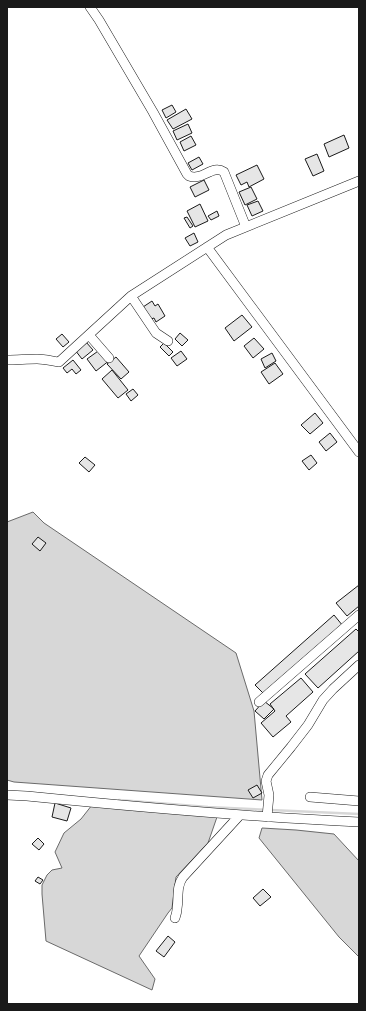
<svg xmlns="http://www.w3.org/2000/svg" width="366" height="1011" font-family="'Crimson Pro',serif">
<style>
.water{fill:#d7d7d7;stroke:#6a6a6a}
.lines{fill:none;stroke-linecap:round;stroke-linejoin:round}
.stream{stroke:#d7d7d7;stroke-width:2.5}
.building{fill:#e6e6e6;stroke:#1a1a1a}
.minor-casing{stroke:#1a1a1a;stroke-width:10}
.minor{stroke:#fff;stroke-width:9}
</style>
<rect width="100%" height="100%" fill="#fff"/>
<path class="water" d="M 33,512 L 44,523 L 236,653 L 254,711 L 262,800 L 14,782 L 7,780 L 7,522 Z
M 92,805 L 217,817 L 208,843 L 176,877 L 172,908 L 168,913 L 139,956 L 155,979 L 152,990 L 46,941 L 42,894 L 42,885 L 47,875 L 52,870 L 62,868 L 55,852 L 64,833 L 81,819 Z
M 262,828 L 296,830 L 334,834 L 359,861 L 359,957 L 339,937 L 259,838 Z"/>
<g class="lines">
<path class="stream" d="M 119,800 L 208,807 L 359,814"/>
</g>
<path class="building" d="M 172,105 L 176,112 L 166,118 L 162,110 Z
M 186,109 L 192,119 L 173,129 L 167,120 Z
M 188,124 L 192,133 L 177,140 L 173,131 Z
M 344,135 L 349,148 L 329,157 L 324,144 Z
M 191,136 L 196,145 L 184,151 L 180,142 Z
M 317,154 L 324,171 L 313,176 L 305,159 Z
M 199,157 L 203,164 L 192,170 L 188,163 Z
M 257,165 L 264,179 L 249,187 L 247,182 L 241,185 L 236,175 Z
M 204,180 L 209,190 L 195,197 L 190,187 Z
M 251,187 L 257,199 L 245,205 L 239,192 Z
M 258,201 L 263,211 L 252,216 L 247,205 Z
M 200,204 L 208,221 L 195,227 L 187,211 Z
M 217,211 L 219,216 L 211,220 L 208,216 Z
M 187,217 L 193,226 L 190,228 L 184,218 Z
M 194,233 L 198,242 L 190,246 L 185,238 Z
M 152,301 L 155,306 L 158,304 L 165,316 L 156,322 L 154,318 L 151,319 L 143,307 Z
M 242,315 L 252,327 L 234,341 L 225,328 Z
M 180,333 L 188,340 L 182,346 L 175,339 Z
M 62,334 L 69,342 L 63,347 L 56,339 Z
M 254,338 L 264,349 L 253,358 L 244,346 Z
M 86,342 L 93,350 L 82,359 L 75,350 Z
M 164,343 L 173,352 L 169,356 L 160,347 Z
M 101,349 L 110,360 L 96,371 L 87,359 Z
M 181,351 L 187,359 L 177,366 L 171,358 Z
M 272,353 L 276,361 L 265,368 L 261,359 Z
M 116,357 L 129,372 L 121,379 L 107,364 Z
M 73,360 L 81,370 L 76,374 L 72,369 L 67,373 L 63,368 Z
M 275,363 L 283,374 L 269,384 L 261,372 Z
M 112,370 L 128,390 L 118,398 L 102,379 Z
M 133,389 L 138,395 L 131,401 L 126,394 Z
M 315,413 L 323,423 L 310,434 L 301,425 Z
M 330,433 L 337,442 L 326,451 L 319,442 Z
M 311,455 L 317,463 L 309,470 L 302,461 Z
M 85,457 L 95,465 L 89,472 L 79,463 Z
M 38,537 L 46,543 L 40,551 L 32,544 Z
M 359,585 L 359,606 L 347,616 L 336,603 Z
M 334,615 L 343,626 L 265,695 L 255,685 Z
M 356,629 L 359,632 L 359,651 L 318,688 L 305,674 Z
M 301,678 L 313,692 L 286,716 L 291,722 L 273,737 L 261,723 L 275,711 L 270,704 Z
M 264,701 L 274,709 L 264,719 L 255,711 Z
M 257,785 L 262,793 L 253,798 L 248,790 Z
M 55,803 L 71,808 L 67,821 L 52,817 Z
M 38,838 L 44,844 L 39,850 L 32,844 Z
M 38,877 L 43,880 L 40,884 L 35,881 Z
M 263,889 L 271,897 L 260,906 L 253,898 Z
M 168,936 L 175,942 L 164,957 L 156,951 Z"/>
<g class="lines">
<g class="minor-casing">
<path id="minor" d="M 90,7 L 99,20 L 153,112 L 187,174 L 189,176 C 203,181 212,164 224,172 L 246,227
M 207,247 L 359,452
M 131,296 L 156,333 L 168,341
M 89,335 L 109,358
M 7,360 C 17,360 27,359 37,359 C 44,359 52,361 59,362 L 131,296 L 226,235 L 359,181
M 259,702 L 359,615
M 7,795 L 27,796 C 137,807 248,817 359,822
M 310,797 L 359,801
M 267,817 L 269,795 L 266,781 L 268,775 L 291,747 L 308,725 L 323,700 L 333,689 L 359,665
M 175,918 C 176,915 177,912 177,909 C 179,897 176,887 183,877 L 240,815"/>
</g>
<use href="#minor" class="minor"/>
</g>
<rect width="366" height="1011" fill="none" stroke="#1a1a1a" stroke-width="16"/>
</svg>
